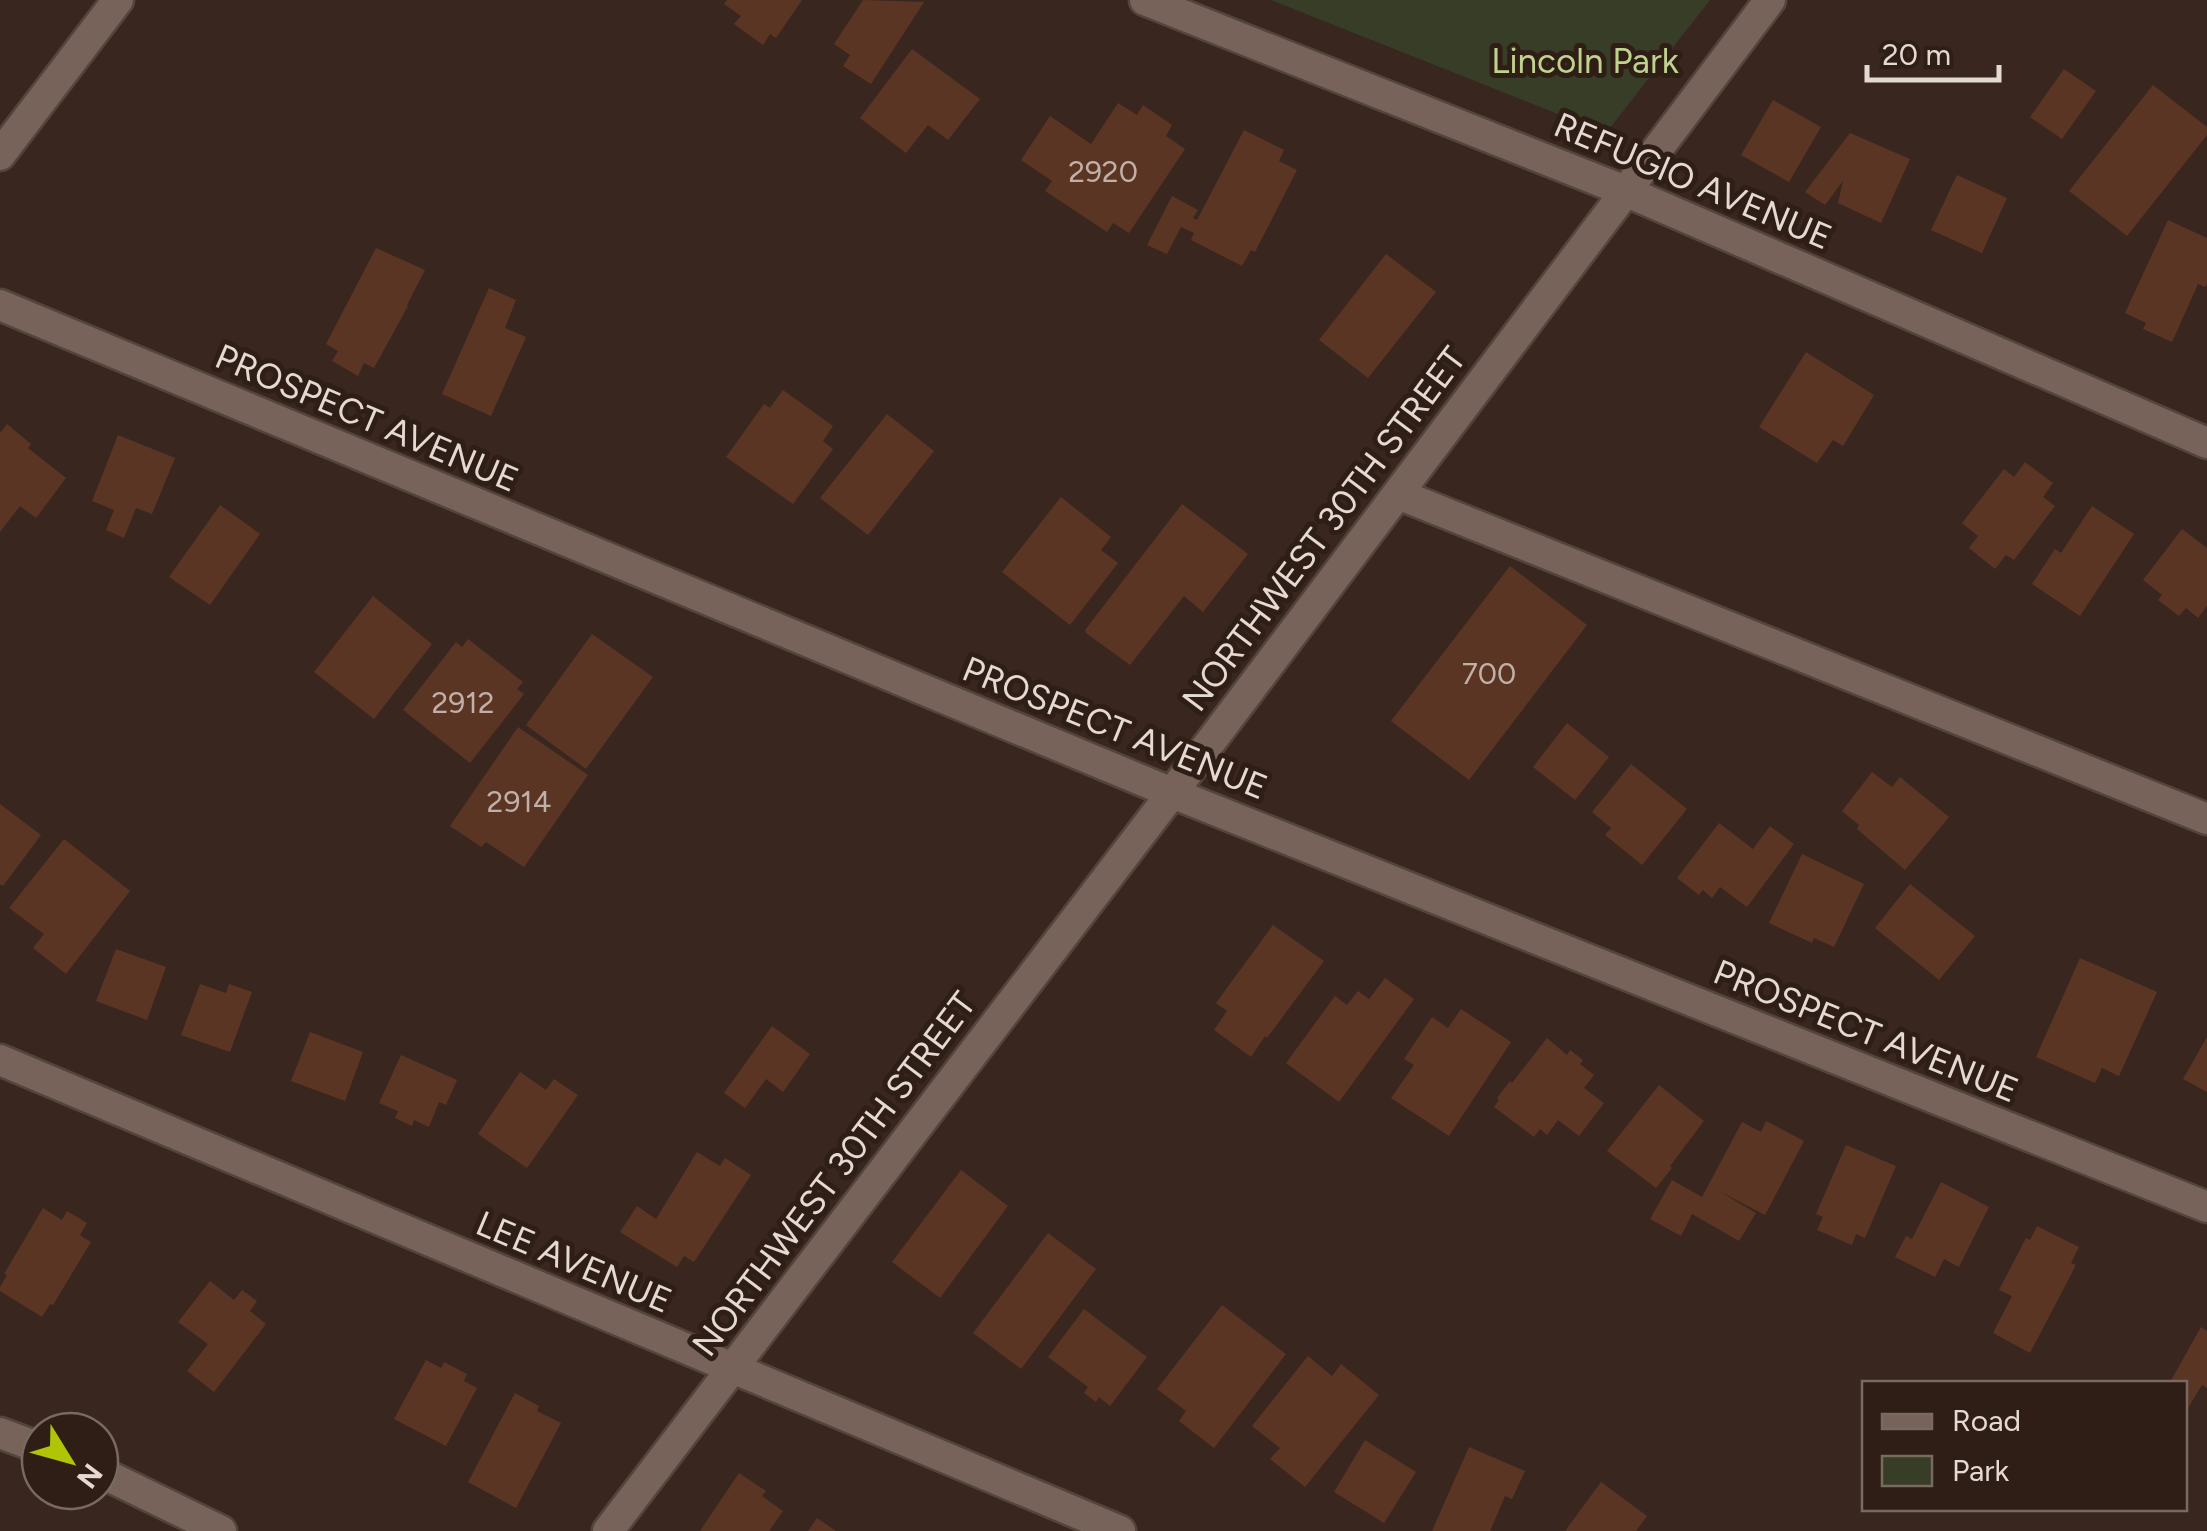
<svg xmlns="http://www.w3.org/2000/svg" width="2207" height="1531" font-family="Figtree,sans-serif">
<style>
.green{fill:#373d27}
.building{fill:#5a3524}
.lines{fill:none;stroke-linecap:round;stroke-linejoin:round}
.minor-casing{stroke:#53443d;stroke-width:35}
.minor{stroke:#78635a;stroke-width:30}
.labels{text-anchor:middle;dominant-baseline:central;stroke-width:10;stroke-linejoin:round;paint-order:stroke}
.number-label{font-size:30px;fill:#c2b0a8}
.park-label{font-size:35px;fill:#c0d290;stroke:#2f1e15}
.street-label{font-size:35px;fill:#e5d9d4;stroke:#2f1e15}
</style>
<rect width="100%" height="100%" fill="#39271f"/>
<path class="green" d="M 1271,0 L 1710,0 L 1606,133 Z"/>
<path class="building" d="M 727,0 L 802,0 L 776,38 L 770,34 L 763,45 L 734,24 L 741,16 L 724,4 Z
M 863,0 L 924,2 L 871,84 L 843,66 L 850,55 L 834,44 Z
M 912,49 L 980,99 L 948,140 L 928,125 L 906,153 L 860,118 Z
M 2064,69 L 2096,91 L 2062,139 L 2030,117 Z
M 2153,85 L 2207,127 L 2207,135 L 2127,236 L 2069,191 Z
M 1773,100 L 1821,127 L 1789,182 L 1741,155 Z
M 1118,103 L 1137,115 L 1143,105 L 1172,125 L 1166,136 L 1185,149 L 1129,233 L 1113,223 L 1107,232 L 1045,191 L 1052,181 L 1021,160 L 1050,116 L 1091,144 Z
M 1244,130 L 1284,150 L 1279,161 L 1297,170 L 1255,252 L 1251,250 L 1242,266 L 1191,240 L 1194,233 L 1181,227 L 1167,254 L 1147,245 L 1172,196 L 1198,210 L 1193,218 L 1197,220 Z
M 1850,133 L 1910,159 L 1881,223 L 1838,203 L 1843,181 L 1825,205 L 1805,192 Z
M 1957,175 L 2007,198 L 1982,253 L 1931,230 Z
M 2168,220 L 2207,238 L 2207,284 L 2205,287 L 2198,284 L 2172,342 L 2143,329 L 2146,323 L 2125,313 Z
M 376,248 L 425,270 L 407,305 L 408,306 L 374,368 L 364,363 L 358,376 L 332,361 L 338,351 L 326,344 Z
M 1386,254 L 1436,292 L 1368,378 L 1319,340 Z
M 489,288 L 516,300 L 505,328 L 526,337 L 491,416 L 442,394 Z
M 1806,352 L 1874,395 L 1843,446 L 1833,440 L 1817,463 L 1759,427 Z
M 783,390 L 833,426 L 823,441 L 833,449 L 793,504 L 726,457 L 764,404 L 770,408 Z
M 887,414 L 934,451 L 868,535 L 820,498 Z
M 7,424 L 31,444 L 28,448 L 66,478 L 36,518 L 20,506 L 0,532 L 0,433 Z
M 118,435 L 175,458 L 152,514 L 136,508 L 124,538 L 106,530 L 114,510 L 92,501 Z
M 2025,462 L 2053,483 L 2043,497 L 2055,506 L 2014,560 L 2006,555 L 1995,569 L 1969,548 L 1978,536 L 1962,523 L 2004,469 L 2014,477 Z
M 1061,497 L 1111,537 L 1101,550 L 1118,563 L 1070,625 L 1002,572 Z
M 1182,504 L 1248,554 L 1203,612 L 1184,596 L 1130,665 L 1086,633 L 1085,630 Z
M 220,505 L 260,534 L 210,605 L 169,577 Z
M 2092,506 L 2134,534 L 2080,616 L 2032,584 L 2055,549 L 2061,553 Z
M 2182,529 L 2207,548 L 2207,606 L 2198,618 L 2186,608 L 2179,616 L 2158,600 L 2162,595 L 2143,580 Z
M 1510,566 L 1587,625 L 1469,780 L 1391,721 Z
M 373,596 L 432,644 L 374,719 L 314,672 Z
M 592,634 L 653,677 L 586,769 L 526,725 Z
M 468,639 L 523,682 L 517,689 L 524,694 L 470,763 L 403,710 L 456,642 L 462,647 Z
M 1567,723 L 1609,757 L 1575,800 L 1533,767 Z
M 518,727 L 588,775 L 524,867 L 486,842 L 481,847 L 450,826 Z
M 1631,764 L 1687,809 L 1642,865 L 1605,835 L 1611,828 L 1592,812 Z
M 1872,772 L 1892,787 L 1900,777 L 1949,817 L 1905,870 L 1857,829 L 1859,825 L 1842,811 Z
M 0,804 L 41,835 L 3,886 L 0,884 Z
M 1719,823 L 1753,849 L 1770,826 L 1794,844 L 1747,907 L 1720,887 L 1712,898 L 1703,890 L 1699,895 L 1677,878 Z
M 64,839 L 130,891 L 66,974 L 33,948 L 44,934 L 9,908 Z
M 1802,854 L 1864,884 L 1834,947 L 1814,938 L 1812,943 L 1769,923 Z
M 1910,884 L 1975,936 L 1939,980 L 1875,928 Z
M 1273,925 L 1324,961 L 1267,1038 L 1265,1036 L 1251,1057 L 1214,1030 L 1227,1011 L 1216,1003 Z
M 116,949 L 166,967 L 147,1020 L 96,1001 Z
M 2080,958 L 2157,992 L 2119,1076 L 2102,1068 L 2095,1083 L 2036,1057 Z
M 1385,978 L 1414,999 L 1339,1102 L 1286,1063 L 1335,996 L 1347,1005 L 1358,991 L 1369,999 Z
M 200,984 L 226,993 L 229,984 L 252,992 L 230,1052 L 181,1035 Z
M 1461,1009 L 1511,1042 L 1449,1136 L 1391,1098 L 1414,1065 L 1404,1059 L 1432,1017 L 1448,1028 Z
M 772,1026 L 810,1054 L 783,1092 L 766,1079 L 745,1108 L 724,1093 Z
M 310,1032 L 363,1052 L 345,1101 L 291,1081 Z
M 2207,1037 L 2207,1092 L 2183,1079 Z
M 1547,1038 L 1567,1055 L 1570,1050 L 1583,1060 L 1580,1064 L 1594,1075 L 1584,1088 L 1604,1103 L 1579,1136 L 1558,1120 L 1547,1135 L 1540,1129 L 1534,1137 L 1494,1107 L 1499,1100 L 1497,1098 L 1510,1081 L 1512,1083 Z
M 401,1055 L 457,1080 L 446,1105 L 439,1102 L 429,1127 L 414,1120 L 412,1126 L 395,1118 L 398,1111 L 379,1103 Z
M 520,1072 L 546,1090 L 554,1079 L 578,1095 L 527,1168 L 478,1134 Z
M 1659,1085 L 1704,1121 L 1670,1166 L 1672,1168 L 1656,1188 L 1607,1151 Z
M 1766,1121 L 1804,1141 L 1765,1215 L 1717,1190 L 1756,1213 L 1739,1241 L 1692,1214 L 1681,1236 L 1650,1219 L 1672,1180 L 1702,1197 L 1742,1122 L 1761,1132 Z
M 1846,1145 L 1896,1166 L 1865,1238 L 1856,1234 L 1852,1245 L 1817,1230 L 1823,1217 L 1816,1214 Z
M 697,1152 L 720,1166 L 725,1158 L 751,1175 L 694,1262 L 684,1256 L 677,1267 L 620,1232 L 637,1206 L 656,1219 Z
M 961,1170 L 1008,1206 L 940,1298 L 892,1262 Z
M 1941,1182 L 1989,1207 L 1959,1267 L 1944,1259 L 1935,1277 L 1895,1257 L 1906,1236 L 1912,1239 Z
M 43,1208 L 62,1220 L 67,1211 L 87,1223 L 80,1235 L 91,1242 L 53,1305 L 50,1304 L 42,1317 L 0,1291 L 0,1287 L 7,1275 L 4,1274 Z
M 2037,1226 L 2079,1247 L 2071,1263 L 2076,1265 L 2030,1353 L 1993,1333 L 2012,1296 L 1999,1290 L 2026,1238 L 2030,1240 Z
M 1048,1233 L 1096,1269 L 1021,1369 L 973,1333 Z
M 210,1281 L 234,1300 L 242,1290 L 257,1301 L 250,1311 L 266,1324 L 214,1392 L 187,1371 L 208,1344 L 178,1322 Z
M 1222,1305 L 1286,1354 L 1214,1448 L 1179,1421 L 1186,1411 L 1157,1389 Z
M 1084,1309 L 1147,1357 L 1110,1406 L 1099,1397 L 1096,1402 L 1084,1393 L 1088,1387 L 1048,1357 Z
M 2201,1327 L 2207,1331 L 2207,1388 L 2202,1385 L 2188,1408 L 2184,1406 L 2184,1384 L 2169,1384 Z
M 1308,1356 L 1332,1376 L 1341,1364 L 1379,1395 L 1305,1487 L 1270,1459 L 1280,1448 L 1252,1426 Z
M 426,1360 L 441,1368 L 444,1362 L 467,1374 L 464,1381 L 477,1388 L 446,1446 L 394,1419 Z
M 515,1393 L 539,1406 L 537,1411 L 561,1423 L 516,1508 L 468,1482 Z
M 1365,1440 L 1416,1472 L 1384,1523 L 1334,1492 Z
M 1469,1447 L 1525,1471 L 1512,1499 L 1505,1496 L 1490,1531 L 1432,1531 Z
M 739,1473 L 766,1491 L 762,1496 L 783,1511 L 769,1531 L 700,1531 Z
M 1601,1482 L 1647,1516 L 1636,1531 L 1565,1531 Z
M 817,1518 L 836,1531 L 808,1531 Z"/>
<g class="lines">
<g class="minor-casing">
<path id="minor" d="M 1145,0 L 1625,191 L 2207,443
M 0,155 L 118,0
M 0,305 L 1172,793 L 2207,1207
M 1398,494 L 2207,819
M 0,1060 L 1120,1531
M 0,1433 L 40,1448
M 100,1472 L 221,1531
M 608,1531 L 1172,793 L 1770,0"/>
</g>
<use href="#minor" class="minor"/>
</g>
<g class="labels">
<g class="number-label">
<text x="1103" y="171">2920</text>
<text x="1489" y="673">700</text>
<text x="463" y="702">2912</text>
<text x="519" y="801">2914</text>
</g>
<g class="park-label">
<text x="1585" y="61">Lincoln Park</text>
</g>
<g class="street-label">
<text transform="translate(1693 181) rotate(23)">REFUGIO AVENUE</text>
<text transform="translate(367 418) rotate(23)">PROSPECT AVENUE</text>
<text transform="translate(1324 529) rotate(-53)">NORTHWEST 30TH STREET</text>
<text transform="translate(1115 728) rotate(22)">PROSPECT AVENUE</text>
<text transform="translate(1866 1031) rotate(22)">PROSPECT AVENUE</text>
<text transform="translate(834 1174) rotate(-53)">NORTHWEST 30TH STREET</text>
<text transform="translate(574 1262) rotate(23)">LEE AVENUE</text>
</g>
</g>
<rect x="1862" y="1381" width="325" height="130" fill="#2f1e15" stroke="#786961" stroke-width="2.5"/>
<rect x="1882" y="1414" width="50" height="15" fill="#78635a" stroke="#786961" stroke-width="2.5"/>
<text x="1952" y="1431" font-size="30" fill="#e5d9d4">Road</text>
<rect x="1882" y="1456" width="50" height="30" fill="#373d27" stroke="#786961" stroke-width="2.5"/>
<text x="1952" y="1481" font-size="30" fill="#e5d9d4">Park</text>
<g transform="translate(70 1461) rotate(127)"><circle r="48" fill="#2f1e15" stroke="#786961" stroke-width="2.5"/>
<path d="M0-8L18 38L0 25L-18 38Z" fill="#afc505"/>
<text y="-15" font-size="28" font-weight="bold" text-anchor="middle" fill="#e5d9d4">N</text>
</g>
<path d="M1867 65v15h132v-15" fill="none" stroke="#e5d9d4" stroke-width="5"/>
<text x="1882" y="65" font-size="30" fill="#e5d9d4" stroke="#2f1e15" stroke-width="8" paint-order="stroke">20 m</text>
</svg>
